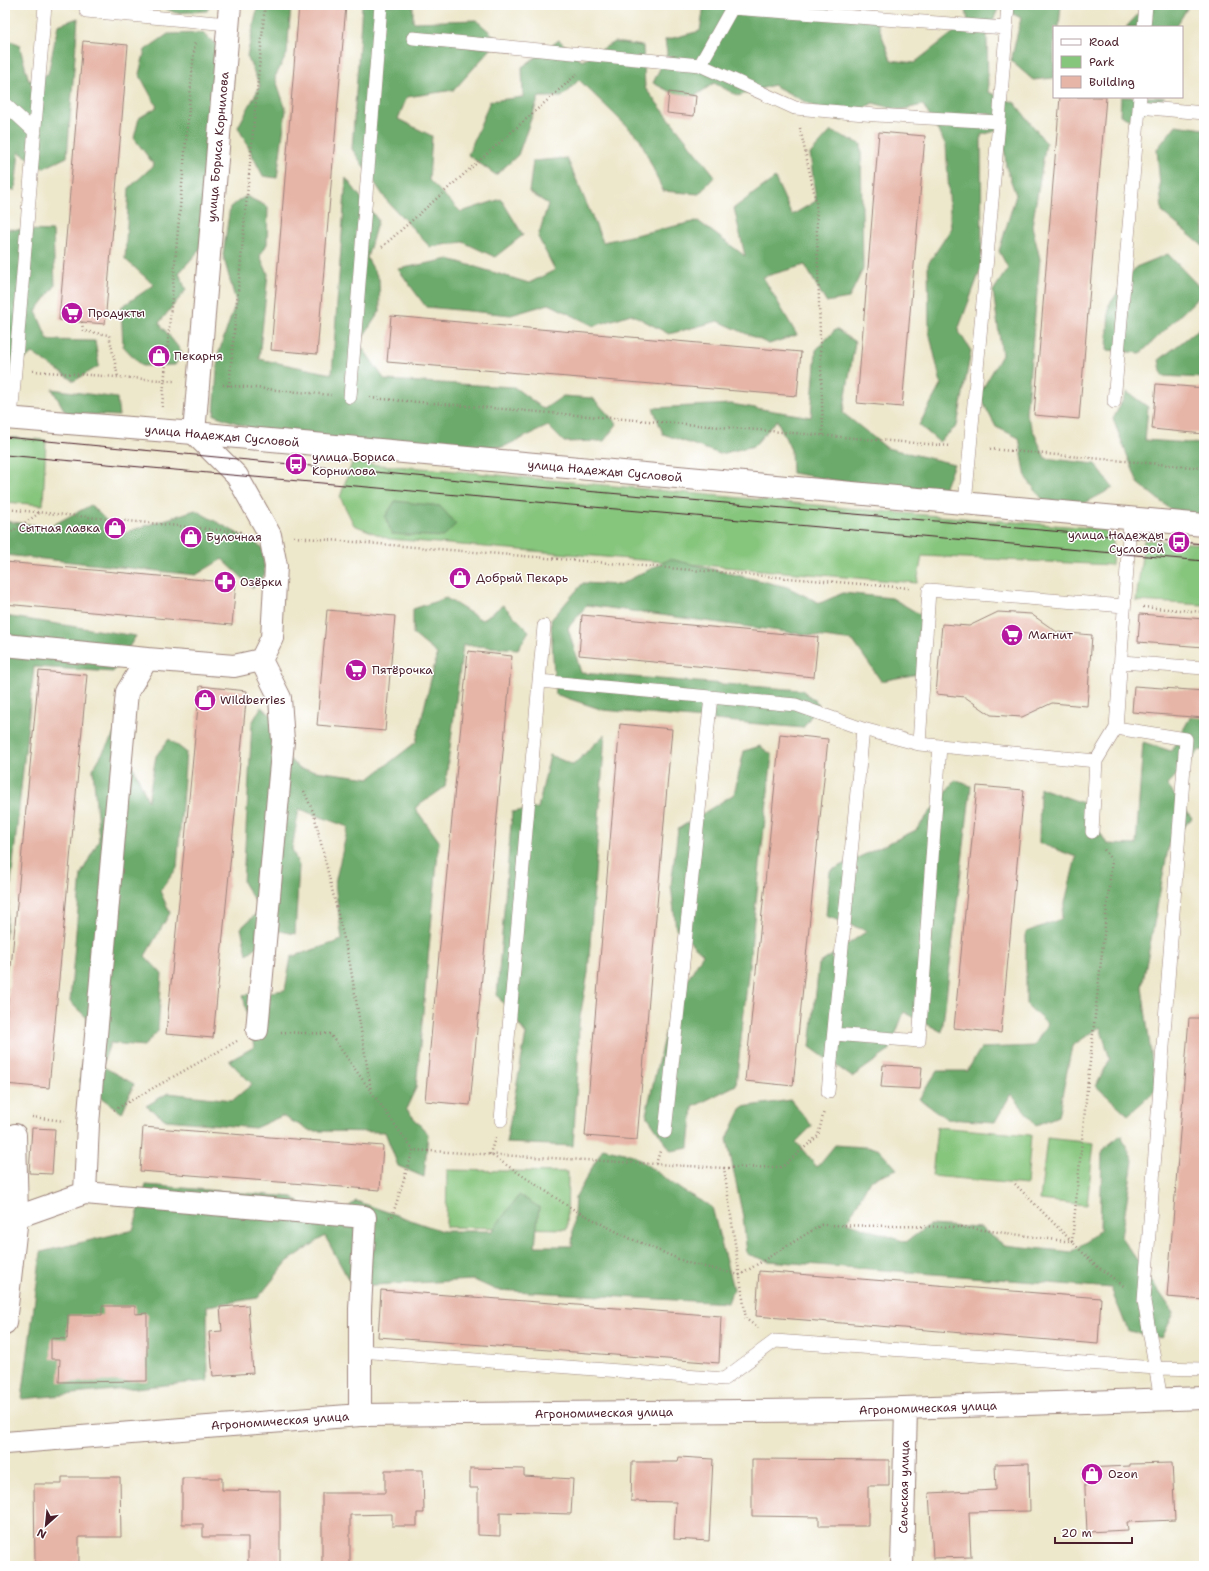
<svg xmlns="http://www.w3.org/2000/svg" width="1209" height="1571" font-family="'Shantell Sans',sans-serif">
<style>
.green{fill:#85c57c;stroke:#687254}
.forest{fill:#6caa6c;stroke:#5b644c}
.building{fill:#e6b5a7}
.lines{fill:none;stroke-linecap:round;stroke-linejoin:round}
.lane-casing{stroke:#9c837b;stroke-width:14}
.street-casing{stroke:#9c837b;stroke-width:24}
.secondary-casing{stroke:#9c837b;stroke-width:24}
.path{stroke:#9c837b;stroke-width:2.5;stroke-dasharray:1 3;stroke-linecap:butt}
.lane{stroke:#fff;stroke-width:13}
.street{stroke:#fff;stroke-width:22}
.secondary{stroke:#fff;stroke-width:22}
.tram{stroke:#4a1f2b;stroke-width:1}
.labels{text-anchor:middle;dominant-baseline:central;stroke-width:3;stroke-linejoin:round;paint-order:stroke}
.street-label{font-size:12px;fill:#4a1f2b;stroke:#fff}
.poi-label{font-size:12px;fill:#4a1f2b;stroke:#fff;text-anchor:start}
</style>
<rect width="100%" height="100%" fill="#fff"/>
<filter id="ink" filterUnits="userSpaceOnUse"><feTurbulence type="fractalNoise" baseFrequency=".025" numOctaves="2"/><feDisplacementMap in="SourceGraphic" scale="8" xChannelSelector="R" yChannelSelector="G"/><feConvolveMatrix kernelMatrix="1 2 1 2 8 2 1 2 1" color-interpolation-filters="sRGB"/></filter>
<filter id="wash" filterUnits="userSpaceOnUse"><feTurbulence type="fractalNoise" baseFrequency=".012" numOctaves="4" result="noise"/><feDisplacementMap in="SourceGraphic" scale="16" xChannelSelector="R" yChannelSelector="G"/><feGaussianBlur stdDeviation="0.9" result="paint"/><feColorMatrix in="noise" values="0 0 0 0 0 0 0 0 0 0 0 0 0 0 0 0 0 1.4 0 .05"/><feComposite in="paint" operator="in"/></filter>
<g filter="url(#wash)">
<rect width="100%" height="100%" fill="#ede7cb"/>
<path class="green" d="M 5,437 L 46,440 L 43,505 L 5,502 Z
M 352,463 L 434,469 L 900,513 L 1104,529 L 1113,542 L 1112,565 L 922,556 L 917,583 L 389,539 L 354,525 L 340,497 Z
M 1144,540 L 1204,544 L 1204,605 L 1136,601 Z
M 937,1127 L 1031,1135 L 1027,1185 L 932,1176 Z
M 1047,1138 L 1094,1143 L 1087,1205 L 1040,1200 Z
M 447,1170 L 568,1172 L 567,1229 L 446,1227 Z"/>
<path class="forest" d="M 210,5 L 207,11 L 176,13 L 159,6 Z
M 258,5 L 291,5 L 287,54 L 275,77 L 286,110 L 277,178 L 263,176 L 238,127 L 260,86 L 247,56 Z
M 362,5 L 413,5 L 413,22 L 476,20 L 499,40 L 454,90 L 407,97 L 398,119 L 432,136 L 429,180 L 461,212 L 501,199 L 523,235 L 495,257 L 463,242 L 430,247 L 387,201 L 352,149 Z
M 704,5 L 741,5 L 745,13 L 807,5 L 877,22 L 891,60 L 914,63 L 968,21 L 965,5 L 1061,5 L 1059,27 L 1054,27 L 1054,78 L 1033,80 L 1011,61 L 1021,18 L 999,7 L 987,34 L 988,92 L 1015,103 L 1046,143 L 1032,226 L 1040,259 L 1026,414 L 1045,458 L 1095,464 L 1113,488 L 1081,505 L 1043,500 L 1026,478 L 1019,438 L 996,427 L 979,395 L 1002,355 L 993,291 L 1008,268 L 999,251 L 1016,195 L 1006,167 L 1003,129 L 981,135 L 982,266 L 958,330 L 971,351 L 957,426 L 939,442 L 919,425 L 941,384 L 929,331 L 928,264 L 951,229 L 946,145 L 923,105 L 899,110 L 873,103 L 842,121 L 773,85 L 738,96 L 714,83 L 688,101 L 653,83 L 667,54 L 665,40 L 700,31 Z
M 1147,5 L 1189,5 L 1176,27 L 1126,27 Z
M 78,18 L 67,157 L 44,168 L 19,152 L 15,190 L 5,191 L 5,39 L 19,44 L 29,81 L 48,74 L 58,25 Z
M 203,33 L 218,46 L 204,245 L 179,273 L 186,290 L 159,323 L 182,352 L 175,365 L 142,366 L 123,346 L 121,307 L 154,285 L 125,259 L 129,188 L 154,165 L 134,138 L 139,118 L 157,107 L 139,74 L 145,50 L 168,34 Z
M 559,40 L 582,61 L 614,42 L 643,46 L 645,88 L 715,176 L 699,194 L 663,191 L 640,139 L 579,80 L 562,97 L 539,97 L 518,155 L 496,175 L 468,155 L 490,101 L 523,97 L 522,67 Z
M 1121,97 L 1165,97 L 1132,121 L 1120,115 Z
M 1176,125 L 1204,129 L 1204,247 L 1162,212 L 1157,149 Z
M 831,131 L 861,144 L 863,269 L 849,298 L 826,302 L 805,265 L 763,277 L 797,335 L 769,344 L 718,321 L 669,334 L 631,314 L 594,326 L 549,304 L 511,315 L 426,307 L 398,269 L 449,259 L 529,283 L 555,270 L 538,237 L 548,204 L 529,192 L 533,161 L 567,158 L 603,242 L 698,221 L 745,256 L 734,208 L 775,178 L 792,215 L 816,201 L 810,154 Z
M 346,178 L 378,220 L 367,258 L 379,279 L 380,311 L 359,343 L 385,380 L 514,387 L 544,409 L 563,396 L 593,398 L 617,424 L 604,441 L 564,442 L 548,426 L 503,447 L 379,442 L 259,431 L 214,415 L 218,355 L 236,302 L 223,255 L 230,207 L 246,196 L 268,207 L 267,244 L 260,256 L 268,274 L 259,359 L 332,374 Z
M 5,229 L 53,231 L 55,286 L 36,311 L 48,340 L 95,341 L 99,366 L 74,381 L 32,353 L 5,376 Z
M 1168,254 L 1204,292 L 1141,353 L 1107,350 L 1109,305 L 1136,267 Z
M 1204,325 L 1204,378 L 1162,376 L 1159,360 Z
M 836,329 L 855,342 L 843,413 L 887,448 L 954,464 L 944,489 L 875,487 L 792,473 L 791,450 L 777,420 L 754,446 L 720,454 L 663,434 L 653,408 L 731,404 L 811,417 L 816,350 Z
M 52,389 L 117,398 L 119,416 L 66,413 Z
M 1127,392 L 1148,407 L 1145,440 L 1204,444 L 1204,517 L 1175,513 L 1138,483 L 1113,419 Z
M 395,501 L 440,506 L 456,524 L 443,537 L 392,534 L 385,517 Z
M 91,505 L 120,534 L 195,510 L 262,547 L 265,574 L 253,588 L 222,559 L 196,575 L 5,555 L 5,521 L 49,527 Z
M 670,559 L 787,587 L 820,603 L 843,593 L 892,598 L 921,615 L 918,674 L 881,681 L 853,641 L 587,605 L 568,628 L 581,673 L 802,690 L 819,704 L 803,728 L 603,710 L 555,694 L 551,620 L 583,583 L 619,585 Z
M 446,598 L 482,620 L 503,605 L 529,631 L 518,649 L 463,645 L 445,787 L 415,808 L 439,841 L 416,1088 L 406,1109 L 428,1134 L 424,1177 L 398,1166 L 385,1132 L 311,1131 L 282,1116 L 255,1128 L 166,1120 L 146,1106 L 168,1093 L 233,1100 L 252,1084 L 229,1061 L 254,1047 L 243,995 L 285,990 L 291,957 L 342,940 L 335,883 L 348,827 L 299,809 L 292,849 L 299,866 L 295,934 L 280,931 L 247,954 L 241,928 L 260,910 L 243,882 L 252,723 L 261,707 L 274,717 L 273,744 L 300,769 L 370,778 L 416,742 L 437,654 L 413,634 L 413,609 Z
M 5,616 L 136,636 L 113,672 L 34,667 L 5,939 Z
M 1195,709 L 1204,710 L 1204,751 L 1200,750 L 1167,785 L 1192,818 L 1169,844 L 1142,987 L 1156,1090 L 1128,1115 L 1096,1086 L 1110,1059 L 1100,1027 L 1072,1046 L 1058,1116 L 1036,1125 L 1011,1094 L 995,1122 L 947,1119 L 919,1099 L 937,1071 L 967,1071 L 981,1048 L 1034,1046 L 1047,1024 L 1026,1004 L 1026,932 L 1061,919 L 1076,857 L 1039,843 L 1040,788 L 1083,803 L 1107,844 L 1136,845 L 1143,742 L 1171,751 Z
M 121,722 L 135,733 L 128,754 L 148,801 L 156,756 L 169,739 L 186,752 L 177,868 L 160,891 L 170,913 L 145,956 L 162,974 L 158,1031 L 144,1046 L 110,1043 L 102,1066 L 134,1084 L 122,1113 L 80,1082 L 87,1018 L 70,1002 L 81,874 L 99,840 L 93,769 Z
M 605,734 L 588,973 L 579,1023 L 578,1069 L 573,1146 L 506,1143 L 526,1034 L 497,995 L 512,812 L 538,808 L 550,755 L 573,765 Z
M 760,746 L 772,755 L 736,1085 L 693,1107 L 689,1148 L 671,1151 L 646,1114 L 671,1007 L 703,954 L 676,929 L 671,885 L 678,829 L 734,794 L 744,751 Z
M 955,780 L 971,786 L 942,1032 L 904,1012 L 889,1051 L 852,1077 L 810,1047 L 819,964 L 867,931 L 826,916 L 830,871 L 916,830 Z
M 791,1100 L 812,1126 L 796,1142 L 817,1167 L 835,1145 L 878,1148 L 897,1169 L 870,1180 L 847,1222 L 906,1242 L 929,1225 L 981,1228 L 1004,1245 L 1072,1252 L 1100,1230 L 1102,1150 L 1121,1135 L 1133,1161 L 1121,1237 L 1174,1313 L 1162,1338 L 1128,1331 L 1111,1288 L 768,1261 L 747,1254 L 743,1217 L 727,1139 L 742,1107 Z
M 603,1148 L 633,1155 L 683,1191 L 712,1207 L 733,1289 L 728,1303 L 496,1290 L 474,1280 L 352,1286 L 325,1236 L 287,1262 L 258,1298 L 207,1306 L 208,1381 L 22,1399 L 41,1252 L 133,1230 L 146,1185 L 293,1197 L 325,1225 L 356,1201 L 442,1231 L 492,1231 L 519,1195 L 539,1207 L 535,1246 L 572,1246 L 575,1198 Z"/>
<g id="blocks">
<path class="building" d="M 299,5 L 346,5 L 317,354 L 271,350 Z
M 83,41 L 128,45 L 105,324 L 59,320 Z
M 669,92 L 696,96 L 694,116 L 667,113 Z
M 1060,97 L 1106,97 L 1079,419 L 1034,415 Z
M 879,132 L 925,136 L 902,407 L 857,403 Z
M 391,316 L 801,352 L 797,396 L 387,362 Z
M 1156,384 L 1204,388 L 1204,434 L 1152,429 Z
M 5,562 L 236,583 L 232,625 L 5,604 Z
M 327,610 L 395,616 L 385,731 L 317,725 Z
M 998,612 L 1031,614 L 1057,632 L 1092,635 L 1087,706 L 1052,703 L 1022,717 L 991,715 L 965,697 L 936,694 L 942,624 L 969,626 Z
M 1140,614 L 1204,619 L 1204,647 L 1138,642 Z
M 582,615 L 818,637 L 814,677 L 579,655 Z
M 468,651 L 512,656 L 470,1105 L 425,1101 Z
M 39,671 L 87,675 L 49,1088 L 5,1084 L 5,1031 Z
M 200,686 L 247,691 L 213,1038 L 166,1034 Z
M 1134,686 L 1204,691 L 1204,718 L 1132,712 Z
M 620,724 L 672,729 L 637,1140 L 585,1136 Z
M 780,734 L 828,739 L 793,1086 L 745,1081 Z
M 977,786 L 1024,790 L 1001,1033 L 954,1028 Z
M 1189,1018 L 1204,1018 L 1204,1300 L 1167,1297 Z
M 883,1065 L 922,1067 L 920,1089 L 881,1087 Z
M 143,1127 L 383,1146 L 380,1190 L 140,1171 Z
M 32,1128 L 55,1129 L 52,1174 L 29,1173 Z
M 759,1271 L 1101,1298 L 1098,1344 L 756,1316 Z
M 381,1290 L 721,1316 L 719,1363 L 378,1337 Z
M 248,1305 L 253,1373 L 213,1376 L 209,1332 L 222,1331 L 220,1307 Z
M 102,1306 L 135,1306 L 135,1314 L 147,1313 L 147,1381 L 59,1382 L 60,1359 L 51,1359 L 51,1338 L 67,1339 L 68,1315 L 102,1315 Z
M 679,1457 L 713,1459 L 709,1541 L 674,1539 L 676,1502 L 631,1501 L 632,1462 L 678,1462 Z
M 752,1459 L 889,1460 L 889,1486 L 868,1486 L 868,1526 L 819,1526 L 819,1517 L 752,1516 Z
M 1029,1463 L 1030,1511 L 969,1512 L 971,1557 L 933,1558 L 929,1493 L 996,1490 L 995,1464 Z
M 1172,1463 L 1175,1520 L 1127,1522 L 1128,1530 L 1087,1532 L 1084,1468 L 1130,1466 L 1130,1464 Z
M 470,1468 L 524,1469 L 524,1476 L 573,1479 L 571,1514 L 500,1512 L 500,1536 L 478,1535 L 478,1488 L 470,1488 Z
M 385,1470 L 423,1470 L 424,1513 L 417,1513 L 417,1526 L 392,1526 L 392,1514 L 350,1515 L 350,1566 L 322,1566 L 322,1493 L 385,1493 Z
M 62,1477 L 120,1477 L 121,1537 L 79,1537 L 79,1563 L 35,1563 L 34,1484 L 62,1484 Z
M 182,1478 L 222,1478 L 222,1490 L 280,1491 L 280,1566 L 248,1566 L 248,1537 L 203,1537 L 203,1524 L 182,1524 Z"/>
</g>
</g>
<g filter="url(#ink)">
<use href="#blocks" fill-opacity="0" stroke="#9c837b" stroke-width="1"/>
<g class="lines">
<g class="lane-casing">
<path id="lane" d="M 86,11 L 228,24
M 1144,27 L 1146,5
M 413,38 L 700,65 L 795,108 L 876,115 L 999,122
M 700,65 L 732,8 L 1006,28
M 5,104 L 35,132
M 1139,107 L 1204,113
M 350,397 L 381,5
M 1114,402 L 1140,97
M 11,419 L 45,5
M 965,504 L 999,122 L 1008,5
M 1121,662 L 1204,668
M 539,681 L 544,626
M 1116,728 L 1186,739 L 1144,1301 L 1161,1400
M 919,744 L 929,590 L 1124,606
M 1092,832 L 1096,761 L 1116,728 L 1128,553 L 1130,517
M 834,1034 L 919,1041 L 940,746
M 828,1092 L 863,729 L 919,744 L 1096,761
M 501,1120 L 539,681 L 796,705 L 863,729
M 665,1132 L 711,697
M 360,1351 L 724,1379 L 775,1341 L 1156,1368 L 1204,1369"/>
</g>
<g class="street-casing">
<path id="street" d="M 230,5 L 194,433 L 237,476 L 270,535 L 276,566 L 272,638 L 261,660
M 5,645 L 147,659
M 257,1030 L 283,741 L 280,698 L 261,660
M 85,1193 L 88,1124 L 127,692 L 147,659 L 234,666 L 261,660
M 5,1216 L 17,1217 L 15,1135
M 5,1323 L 17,1217 L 85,1193 L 365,1217 L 360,1309 L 360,1415
M 5,1443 L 360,1415 L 842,1410 L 1204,1398
M 902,1566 L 906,1409"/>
</g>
<g class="secondary-casing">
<path id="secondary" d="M 5,418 L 194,433 L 1204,525"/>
</g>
<path class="path" d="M 800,128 L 816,201 L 823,435
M 382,247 L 577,74
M 82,322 L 83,331 L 109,335 L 118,377
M 33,371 L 174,381
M 223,385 L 331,395
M 229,386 L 265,5
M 370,398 L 951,446
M 162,407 L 195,41
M 990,449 L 1204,468
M 5,509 L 241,532
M 5,536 L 41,512
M 294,537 L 909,588
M 1143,607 L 1204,612
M 304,791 L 314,814 L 350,964 L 371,1090
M 281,1032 L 330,1034 L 413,1150
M 114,1110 L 237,1041
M 32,1117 L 64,1121
M 495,1138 L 490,1154 L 571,1208 L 627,1237 L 688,1263 L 740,1275 L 821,1225 L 961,1227 L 1072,1242 L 1087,1089 L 1112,861 L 1103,848
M 656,1164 L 660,1151
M 724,1168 L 782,1167 L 818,1136 L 824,1111
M 1015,1184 L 1094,1264 L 1125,1287
M 389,1217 L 392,1217 L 413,1150 L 724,1168 L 746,1319 L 758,1328"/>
<use href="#lane" class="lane"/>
<use href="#street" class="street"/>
<use href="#secondary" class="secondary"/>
<path class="tram" d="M 5,437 L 480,482 L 1204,544
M 5,455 L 1204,561"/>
</g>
</g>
<defs>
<g id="supermarket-disc" transform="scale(1.15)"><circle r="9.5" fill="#b5179e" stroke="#fff"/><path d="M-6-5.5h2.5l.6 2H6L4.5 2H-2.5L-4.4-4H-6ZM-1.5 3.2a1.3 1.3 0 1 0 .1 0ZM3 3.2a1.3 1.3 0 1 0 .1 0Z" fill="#fff"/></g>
<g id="shop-disc" transform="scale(1.15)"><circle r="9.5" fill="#b5179e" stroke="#fff"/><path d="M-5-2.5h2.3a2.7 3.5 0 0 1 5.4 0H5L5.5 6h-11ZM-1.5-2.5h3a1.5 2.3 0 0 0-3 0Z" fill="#fff"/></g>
<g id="bus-disc" transform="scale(1.15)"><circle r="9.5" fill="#b5179e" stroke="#fff"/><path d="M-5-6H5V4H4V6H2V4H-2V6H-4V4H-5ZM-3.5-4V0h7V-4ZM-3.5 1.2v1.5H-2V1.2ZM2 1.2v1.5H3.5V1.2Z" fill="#fff"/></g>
<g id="pharmacy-disc" transform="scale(1.15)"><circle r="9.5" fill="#b5179e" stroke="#fff"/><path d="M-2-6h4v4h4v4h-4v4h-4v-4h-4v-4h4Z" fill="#fff"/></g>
</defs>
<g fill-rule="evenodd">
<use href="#supermarket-disc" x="72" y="313"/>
<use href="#shop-disc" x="159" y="356"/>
<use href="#bus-disc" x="296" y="464"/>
<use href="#shop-disc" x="115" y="528"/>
<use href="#shop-disc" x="191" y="537"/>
<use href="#bus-disc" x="1179" y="542"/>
<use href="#shop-disc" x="460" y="578"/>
<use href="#pharmacy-disc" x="225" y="582"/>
<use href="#supermarket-disc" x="1012" y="635"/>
<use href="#supermarket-disc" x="356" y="670"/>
<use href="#shop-disc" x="205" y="700"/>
<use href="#shop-disc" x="1092" y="1474"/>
</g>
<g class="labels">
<g class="street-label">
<text transform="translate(218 147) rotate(-85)">улица Бориса Корнилова</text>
<text transform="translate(222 436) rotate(5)">улица Надежды Сусловой</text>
<text transform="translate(605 471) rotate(5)">улица Надежды Сусловой</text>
<text transform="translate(928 1408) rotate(-2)">Агрономическая улица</text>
<text transform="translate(604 1413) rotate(-1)">Агрономическая улица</text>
<text transform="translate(280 1421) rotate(-4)">Агрономическая улица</text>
<text transform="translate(904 1487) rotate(-89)">Сельская улица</text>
</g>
<g class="poi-label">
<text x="88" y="313">Продукты</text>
<text x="174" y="356">Пекарня</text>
<text x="312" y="457">улица Бориса<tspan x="312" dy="14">Корнилова</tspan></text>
<text x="100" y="528" text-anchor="end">Сытная лавка</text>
<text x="1164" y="535" text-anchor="end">улица Надежды<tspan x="1164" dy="14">Сусловой</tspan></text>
<text x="206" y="537">Булочная</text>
<text x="476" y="578">Добрый Пекарь</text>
<text x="240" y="582">Озёрки</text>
<text x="1028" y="635">Магнит</text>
<text x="372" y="670">Пятёрочка</text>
<text x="220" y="700">Wildberries</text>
<text x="1108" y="1474">Ozon</text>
</g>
</g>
<rect width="1209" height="1571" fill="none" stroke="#fff" stroke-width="20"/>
<rect x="1053" y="26" width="130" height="72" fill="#ffffff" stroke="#b7a5aa"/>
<rect x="1061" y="39" width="20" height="6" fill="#ffffff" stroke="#b7a5aa"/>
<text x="1089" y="46" font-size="12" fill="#4a1f2b">Road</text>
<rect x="1061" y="56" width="20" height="12" fill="#85c57c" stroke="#b7a5aa"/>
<text x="1089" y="66" font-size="12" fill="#4a1f2b">Park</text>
<rect x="1061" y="76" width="20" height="12" fill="#e6b5a7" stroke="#b7a5aa"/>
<text x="1089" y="86" font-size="12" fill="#4a1f2b">Building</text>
<g transform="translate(46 1525) rotate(207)" stroke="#ffffff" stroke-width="3" paint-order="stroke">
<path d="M0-3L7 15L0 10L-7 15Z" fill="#4a1f2b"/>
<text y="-6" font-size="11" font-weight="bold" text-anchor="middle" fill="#4a1f2b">N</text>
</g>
<path d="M1055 1537v6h77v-6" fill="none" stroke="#4a1f2b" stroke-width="2"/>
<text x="1061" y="1537" font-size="12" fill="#4a1f2b" stroke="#ffffff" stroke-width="3" paint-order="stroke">20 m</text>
</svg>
